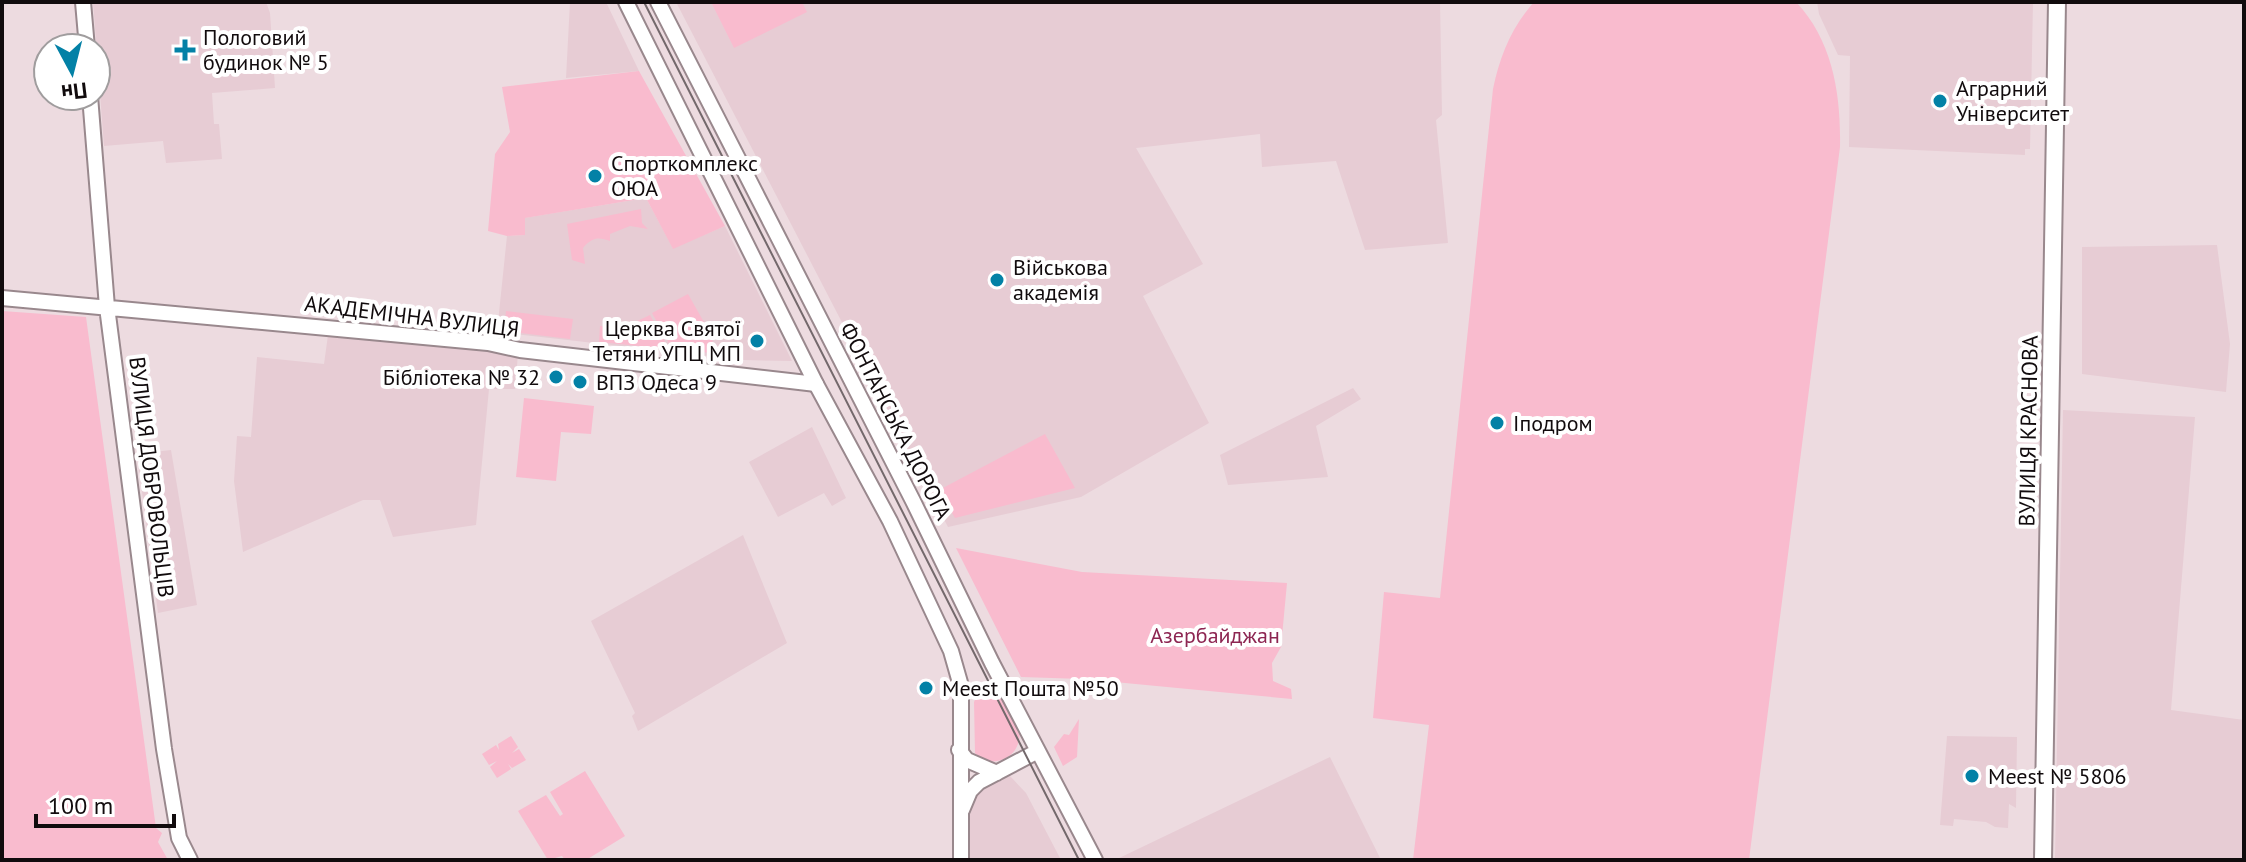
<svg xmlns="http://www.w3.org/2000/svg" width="2246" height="862" font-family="'PT Sans',sans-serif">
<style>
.built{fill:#e7ccd4}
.green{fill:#f9bbce}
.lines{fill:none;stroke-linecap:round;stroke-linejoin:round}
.tertiary-casing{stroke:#99888d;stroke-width:18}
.secondary-casing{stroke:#99888d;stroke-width:18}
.primary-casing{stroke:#99888d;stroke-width:20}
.tertiary{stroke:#fff;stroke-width:14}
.secondary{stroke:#fff;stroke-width:14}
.primary{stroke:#fff;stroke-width:16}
.tram{stroke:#74696c;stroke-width:2}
.poi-dot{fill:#0381a6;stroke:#fff;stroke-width:3}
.labels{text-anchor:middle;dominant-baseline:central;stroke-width:8;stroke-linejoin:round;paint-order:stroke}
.poi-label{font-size:22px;fill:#110b0d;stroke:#fff;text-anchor:start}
.street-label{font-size:22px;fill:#110b0d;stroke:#fff}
.park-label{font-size:22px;fill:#8d2652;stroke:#fff}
</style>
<rect width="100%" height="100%" fill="#eddbe0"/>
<path class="built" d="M 93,2 L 266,2 L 270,13 L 275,88 L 212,93 L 214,124 L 219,124 L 222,159 L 166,163 L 163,141 L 104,146 Z
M 570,2 L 606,2 L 639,71 L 566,78 Z
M 676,2 L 1440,2 L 1442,115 L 1436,120 L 1448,243 L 1365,250 L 1336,161 L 1262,167 L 1260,134 L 1136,148 L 1203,264 L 1143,296 L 1209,423 L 1081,497 L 948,527 Z
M 1817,2 L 2033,2 L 2030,149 L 2025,149 L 2025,155 L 1849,147 L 1850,56 L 1838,55 L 1819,14 Z
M 646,198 L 673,248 L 725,226 L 792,361 L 744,360 L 497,332 L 507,236 L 525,235 L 524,218 Z
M 2217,245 L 2230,344 L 2226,392 L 2082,374 L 2082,247 Z
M 328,335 L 518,354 L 515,389 L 489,389 L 476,525 L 393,537 L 380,500 L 363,500 L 243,552 L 234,481 L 237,436 L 251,437 L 257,357 L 324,364 Z
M 1353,388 L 1361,399 L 1316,426 L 1328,477 L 1228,485 L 1220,455 Z
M 2063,410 L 2195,417 L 2171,710 L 2244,720 L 2244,860 L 2055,860 Z
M 812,427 L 846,498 L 832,506 L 824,493 L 778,517 L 749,462 Z
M 171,450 L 197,605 L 158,613 L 137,454 Z
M 743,535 L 787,643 L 638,731 L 632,716 L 635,713 L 591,621 Z
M 1947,736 L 2017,737 L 2016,808 L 2009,804 L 2008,828 L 1995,827 L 1986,822 L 1954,819 L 1953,826 L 1940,825 Z
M 1330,757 L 1381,860 L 1115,860 Z
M 1010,776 L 1026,793 L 1061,860 L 965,860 L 964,815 L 977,791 L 999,778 Z"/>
<path class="green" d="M 711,2 L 802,2 L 807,12 L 734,48 Z
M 1534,2 L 1796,2 C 1833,41 1841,95 1840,147 L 1749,860 L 1413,860 L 1429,725 L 1373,718 L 1384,592 L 1440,598 L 1493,89 C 1500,56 1511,28 1534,2 Z
M 639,71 L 725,226 L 673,249 L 646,198 L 525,218 L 525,235 L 507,236 L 488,231 L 495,154 L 510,132 L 502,87 Z
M 641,209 L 642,223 L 648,229 L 630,226 L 610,234 L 610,241 C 599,237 592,237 583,248 L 585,264 L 572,260 L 567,224 Z
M 688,294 L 713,338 L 711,353 L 672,349 L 652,313 Z
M 2,311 L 86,317 L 156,828 L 162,833 L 158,842 L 168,860 L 2,860 Z
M 506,311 L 573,319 L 570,339 L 504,331 Z
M 650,315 L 669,349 L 599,342 L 600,326 L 622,328 Z
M 524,398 L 594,406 L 591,434 L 561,432 L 556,481 L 516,477 Z
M 1045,434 L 1075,488 L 955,518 L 939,490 Z
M 956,548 L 1082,572 L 1287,583 L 1281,647 L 1272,663 L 1273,681 L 1291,689 L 1292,699 L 1083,679 L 1021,677 Z
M 992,679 L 995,680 L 1020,730 C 1020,737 1019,744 1015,750 C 1006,763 985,766 975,753 L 974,702 L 981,685 Z
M 1079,719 L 1077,757 L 1063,766 L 1054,747 L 1064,734 L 1069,735 Z
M 511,736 L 518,747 L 512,753 L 519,749 L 526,760 L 512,768 L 508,764 L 511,769 L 497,778 L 490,767 L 497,761 L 489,765 L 482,754 L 496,745 L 499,750 L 498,744 Z
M 585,771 L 625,836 L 586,860 L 565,860 L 562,856 L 548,860 L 518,811 L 546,795 L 560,816 L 563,814 L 550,792 Z"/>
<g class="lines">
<g class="tertiary-casing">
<path id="tertiary" d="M 83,2 L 87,48
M 90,96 L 107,307 L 164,749 L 179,838 L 190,860
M 2,298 L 488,343 L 520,350 L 816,384"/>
</g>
<g class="secondary-casing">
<path id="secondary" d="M 626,2 L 816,384 L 890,521 L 951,651 L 961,686 L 961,860
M 658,2 L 913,501 L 992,663 L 1095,860
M 959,750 L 967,760 L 997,773
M 962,810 L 970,791 L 979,782 L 1038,751"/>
</g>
<g class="primary-casing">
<path id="primary" d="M 2043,860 L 2057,2"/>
</g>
<use href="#tertiary" class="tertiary"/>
<use href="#secondary" class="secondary"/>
<use href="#primary" class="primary"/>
<path class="tram" d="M 644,2 L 1079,860"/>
</g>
<g class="poi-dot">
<path d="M181 38h8v8h8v8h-8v8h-8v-8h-8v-8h8z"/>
<circle cx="1940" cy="101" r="8"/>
<circle cx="595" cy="176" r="8"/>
<circle cx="997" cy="280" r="8"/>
<circle cx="757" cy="341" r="8"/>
<circle cx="556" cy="377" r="8"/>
<circle cx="580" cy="382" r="8"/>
<circle cx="1497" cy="423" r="8"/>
<circle cx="926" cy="688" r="8"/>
<circle cx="1972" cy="776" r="8"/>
</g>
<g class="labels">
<g class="poi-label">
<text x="203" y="37">Пологовий<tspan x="203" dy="25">будинок № 5</tspan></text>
<text x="1956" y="88">Аграрний<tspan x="1956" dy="25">Університет</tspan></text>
<text x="611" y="163">Спорткомплекс<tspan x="611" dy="25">ОЮА</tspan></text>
<text x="1013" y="267">Військова<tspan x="1013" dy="25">академія</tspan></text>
<text x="741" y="328" text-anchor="end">Церква Святої<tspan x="741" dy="25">Тетяни УПЦ МП</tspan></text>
<text x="540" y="377" text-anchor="end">Бібліотека № 32</text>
<text x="596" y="382">ВПЗ Одеса 9</text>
<text x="1513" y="423">Іподром</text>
<text x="942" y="688">Meest Пошта №50</text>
<text x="1988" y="776">Meest № 5806</text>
</g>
<g class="street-label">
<text transform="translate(412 316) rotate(7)">АКАДЕМІЧНА ВУЛИЦЯ</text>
<text transform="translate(896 421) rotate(63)">ФОНТАНСЬКА ДОРОГА</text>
<text transform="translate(2028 431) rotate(-89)">ВУЛИЦЯ КРАСНОВА</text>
<text transform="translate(152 477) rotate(83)">ВУЛИЦЯ ДОБРОВОЛЬЦІВ</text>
</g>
<g class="park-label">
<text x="1215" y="635">Азербайджан</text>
</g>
</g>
<rect width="2246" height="862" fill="none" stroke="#110b0d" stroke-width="8"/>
<g transform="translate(72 72) rotate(173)"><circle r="38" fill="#ffffff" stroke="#a09d9e" stroke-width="2"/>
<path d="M0-6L14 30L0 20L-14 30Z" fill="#0381a6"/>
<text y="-12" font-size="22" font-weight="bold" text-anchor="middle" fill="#110b0d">Пн</text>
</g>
<path d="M36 814v12h138v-12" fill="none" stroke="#110b0d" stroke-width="4"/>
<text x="48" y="814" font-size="24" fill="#110b0d" stroke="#ffffff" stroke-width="6" paint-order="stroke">100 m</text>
</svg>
